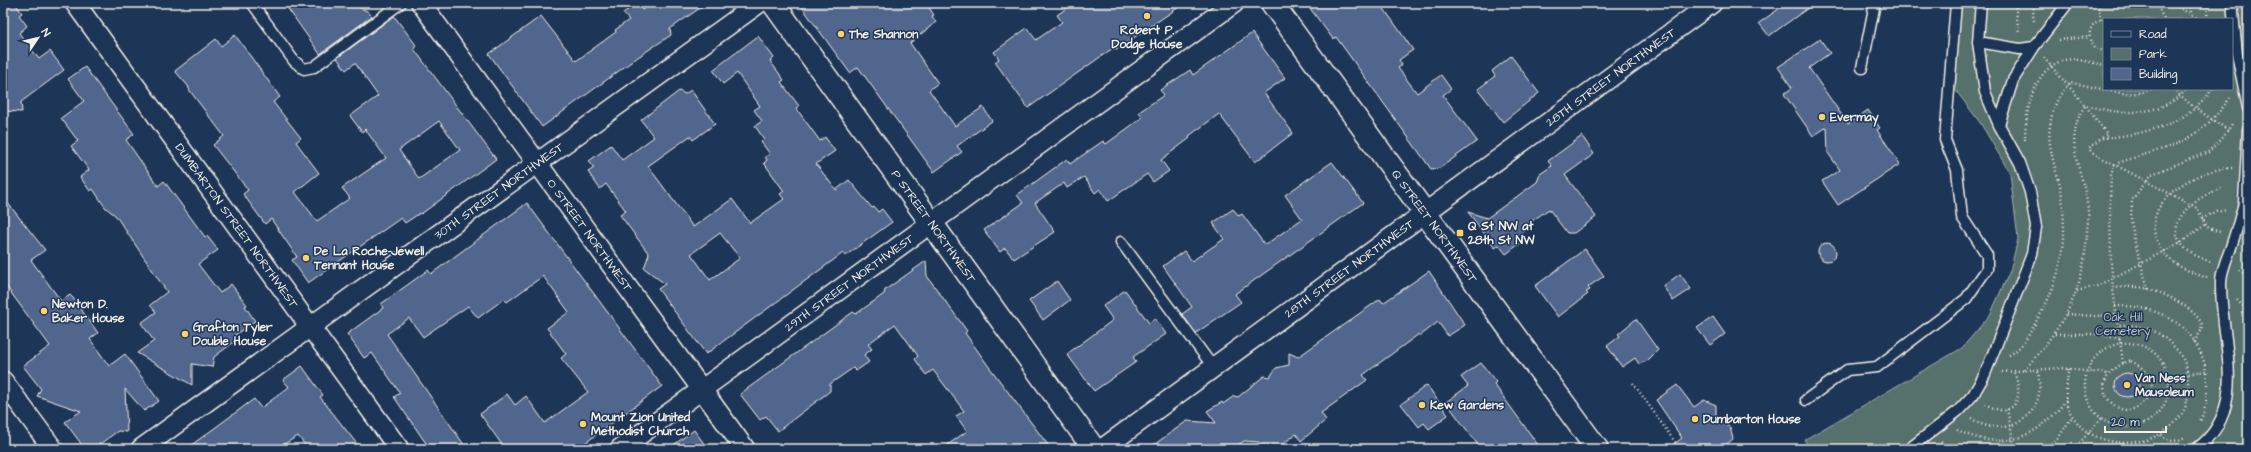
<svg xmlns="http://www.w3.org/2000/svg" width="2251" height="452" font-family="'Architects Daughter',sans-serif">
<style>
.green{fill:#566f6c;stroke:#a5b0aa;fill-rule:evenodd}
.building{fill:#51668d;stroke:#f4f1e8;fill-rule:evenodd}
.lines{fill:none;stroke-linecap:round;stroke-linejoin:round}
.service-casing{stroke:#f4f1e8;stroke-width:13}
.minor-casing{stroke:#f4f1e8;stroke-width:22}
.tertiary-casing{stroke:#f4f1e8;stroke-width:25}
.secondary-casing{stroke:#f4f1e8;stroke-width:25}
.path{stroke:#f4f1e8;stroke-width:2.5;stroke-dasharray:1 3;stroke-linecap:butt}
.service{stroke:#1d3557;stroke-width:10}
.minor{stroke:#1d3557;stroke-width:19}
.tertiary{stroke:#1d3557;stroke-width:22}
.secondary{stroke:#1d3557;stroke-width:22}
.service-bridge-casing{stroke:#f4f1e8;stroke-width:13;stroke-linecap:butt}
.service-bridge{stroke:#1d3557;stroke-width:10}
.poi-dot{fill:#ffd166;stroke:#1d3557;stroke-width:1.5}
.labels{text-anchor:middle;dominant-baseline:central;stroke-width:3;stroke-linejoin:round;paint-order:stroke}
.poi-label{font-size:12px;font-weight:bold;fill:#f4f1e8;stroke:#1d3557;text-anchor:start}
.street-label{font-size:12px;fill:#f4f1e8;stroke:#1d3557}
.park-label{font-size:12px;fill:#bdc4bd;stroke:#1d3557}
</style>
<rect width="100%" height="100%" fill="#1d3557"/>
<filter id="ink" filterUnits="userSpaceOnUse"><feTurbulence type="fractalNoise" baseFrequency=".025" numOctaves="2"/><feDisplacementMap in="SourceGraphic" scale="8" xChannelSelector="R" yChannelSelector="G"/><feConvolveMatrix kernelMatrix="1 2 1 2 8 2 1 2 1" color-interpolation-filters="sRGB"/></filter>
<g filter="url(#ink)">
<path class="green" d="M 1962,3 L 2248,3 L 2248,449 L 1811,449 L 1804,440 L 1962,348 L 1990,315 L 2010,271 L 2018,239 L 2010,173 L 1981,124 L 1951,84 ZM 2104,19 L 2232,19 L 2232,89 L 2104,89 Z"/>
<path class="building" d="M 3,3 L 15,3 L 22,13 L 19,15 L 27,26 L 19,33 L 39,59 L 50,51 L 64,70 L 21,102 L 22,112 L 3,111 Z
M 284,3 L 359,3 L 358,7 L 367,11 L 372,16 L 320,54 Z
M 637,3 L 642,10 L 651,3 L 707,3 L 670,29 L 671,35 L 638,57 L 542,127 L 489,54 L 541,16 L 576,61 L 616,32 L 615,30 L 629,20 L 623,13 Z
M 799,3 L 926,3 L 934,15 L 932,16 L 936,22 L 910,43 L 938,83 L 929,90 L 955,126 L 983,107 L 992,121 L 957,146 L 962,152 L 934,172 L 858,67 L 850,73 Z
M 1074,3 L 1185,3 L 1117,49 L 1113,48 L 1028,108 L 995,62 L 999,59 L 994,52 L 1027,28 L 1036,40 L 1062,22 L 1057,15 Z
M 1306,3 L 1380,3 L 1413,50 L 1399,60 L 1402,65 L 1398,68 L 1417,93 L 1441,75 L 1451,89 L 1443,95 L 1477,141 L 1440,168 L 1431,169 L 1336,37 L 1333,39 Z
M 1787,3 L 1815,3 L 1769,36 L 1759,23 Z
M 394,16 L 416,45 L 414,49 L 496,159 L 421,214 L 420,213 L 405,223 L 401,218 L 308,283 L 292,260 L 297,257 L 271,219 L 265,224 L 243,194 L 248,190 L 213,145 L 224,136 L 190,91 L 188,86 L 175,71 L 216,39 L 221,46 L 235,35 L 280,97 L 273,102 L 301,138 L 296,142 L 319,173 L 295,192 L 317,221 L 350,198 L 342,188 L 386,158 L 365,129 L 362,132 L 350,116 L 378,96 L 355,63 L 346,70 L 337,58 ZM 439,121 L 460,150 L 419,179 L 399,150 Z
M 1252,33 L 1285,78 L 1264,93 L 1293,133 L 1255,162 L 1219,114 L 1189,136 L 1190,138 L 1161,160 L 1169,171 L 1153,182 L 1147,174 L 1108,201 L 1100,189 L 1095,193 L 1084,177 L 1067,188 L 1064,183 L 1035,203 L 1055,232 L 1014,259 L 1005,248 L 1000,252 L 984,230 L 1023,203 L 1017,195 L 1067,159 L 1070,164 L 1103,141 L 1106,144 L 1143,117 L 1139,112 L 1164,95 L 1160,90 L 1190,70 L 1193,75 Z
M 758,36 L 774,58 L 770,61 L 784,80 L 781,82 L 799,106 L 796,108 L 820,141 L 825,137 L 835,151 L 816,164 L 836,190 L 849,180 L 872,208 L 874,207 L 878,212 L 882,209 L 892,222 L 845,256 L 843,253 L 706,354 L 658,289 L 665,284 L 644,268 L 649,254 L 620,215 L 626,211 L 606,184 L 600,189 L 588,172 L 594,168 L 589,161 L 611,145 L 622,160 L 654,137 L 641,120 L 679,91 L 685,94 L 691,90 L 715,124 L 693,140 L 690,136 L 648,166 L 693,227 L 732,199 L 750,223 L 784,199 L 780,194 L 784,191 L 764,163 L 767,160 L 765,157 L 770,154 L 761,142 L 764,139 L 755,126 L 762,121 L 754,110 L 760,106 L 737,73 L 723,84 L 713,70 ZM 720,233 L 740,258 L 710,280 L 691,254 Z
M 1820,39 L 1830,53 L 1809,68 L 1848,124 L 1868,110 L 1880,128 L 1877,130 L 1900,164 L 1838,205 L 1822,181 L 1840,170 L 1828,153 L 1827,127 L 1813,136 L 1784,94 L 1792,88 L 1778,67 Z
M 1511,56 L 1539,93 L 1503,122 L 1478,89 L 1495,76 L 1492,71 Z
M 85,67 L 134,134 L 126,140 L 158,186 L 164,181 L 205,237 L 207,236 L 218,250 L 198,264 L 220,293 L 231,284 L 247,305 L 245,306 L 255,321 L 235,335 L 238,339 L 214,357 L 212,367 L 192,364 L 192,385 L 137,353 L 154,341 L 141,323 L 156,312 L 150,305 L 167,292 L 116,216 L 105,207 L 93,189 L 90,191 L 80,177 L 89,170 L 71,146 L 78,141 L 61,118 L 84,101 L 68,79 Z
M 1582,136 L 1594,154 L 1565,175 L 1596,217 L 1574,233 L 1567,233 L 1549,209 L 1522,228 L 1525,231 L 1518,236 L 1522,242 L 1506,254 L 1499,245 L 1495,248 L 1468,212 L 1487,218 L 1537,182 L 1540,174 L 1552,166 L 1548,161 Z
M 1332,162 L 1363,203 L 1235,294 L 1241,302 L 1196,333 L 1182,314 L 1192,307 L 1163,266 L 1184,251 L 1192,261 L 1224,239 L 1213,223 L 1233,209 L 1239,216 L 1242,214 L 1265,245 L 1302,219 L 1285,195 Z
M 3,197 L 45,250 L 31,260 L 61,301 L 70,295 L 73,298 L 98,333 L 90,339 L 109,366 L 125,354 L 159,401 L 144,411 L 125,389 L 127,432 L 118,431 L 93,449 L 85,449 L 65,422 L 81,411 L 37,396 L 41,389 L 23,366 L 50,346 L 3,282 Z
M 527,203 L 662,386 L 577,449 L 505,449 L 480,414 L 507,394 L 515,405 L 526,396 L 545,423 L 588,392 L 561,358 L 566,354 L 547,328 L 569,312 L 543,276 L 507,302 L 504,299 L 478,318 L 468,306 L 423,337 L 409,318 L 387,334 L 467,449 L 430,449 L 394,397 L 400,393 L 372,353 L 364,358 L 347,334 L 383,308 L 381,304 L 428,270 L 431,274 Z
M1818 252a9 9 0 1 1 18 0a9 9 0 1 1-18 0Z
M 1585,249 L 1604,276 L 1588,287 L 1590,290 L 1586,292 L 1588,294 L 1558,317 L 1535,286 Z
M 926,261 L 927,276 L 967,331 L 965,333 L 987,364 L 1051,449 L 942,449 L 967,431 L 956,416 L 964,411 L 933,370 L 926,375 L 915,359 L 918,356 L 895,324 L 868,344 L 872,349 L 864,355 L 869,362 L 856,371 L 853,368 L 830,384 L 830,391 L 778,431 L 766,416 L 760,420 L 740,394 L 853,312 L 856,314 L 884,294 L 885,290 Z
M 1429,271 L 1465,325 L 1448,336 L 1438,322 L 1420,336 L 1419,334 L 1363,375 L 1367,380 L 1321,413 L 1326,420 L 1301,441 L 1296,434 L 1276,449 L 1264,449 L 1259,442 L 1244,441 L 1232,449 L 1148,449 L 1187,421 L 1216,423 L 1207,411 L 1222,402 L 1223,404 L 1234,396 L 1238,397 L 1264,376 L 1270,377 L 1276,368 L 1289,365 L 1289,353 L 1298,357 L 1380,299 L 1383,303 Z
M 1680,274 L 1691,289 L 1673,301 L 1663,286 Z
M 1057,281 L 1070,300 L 1043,320 L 1029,301 Z
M 1125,290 L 1149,323 L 1155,318 L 1166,334 L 1133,357 L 1136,362 L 1094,391 L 1067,354 L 1113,320 L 1103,306 Z
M 1713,317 L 1725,334 L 1710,345 L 1697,328 Z
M 1636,319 L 1658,350 L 1647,361 L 1639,364 L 1635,358 L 1622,367 L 1607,346 L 1620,336 L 1618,334 Z
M 1481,363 L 1496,382 L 1494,384 L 1541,449 L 1481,449 L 1446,402 L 1468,386 L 1461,377 Z
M 302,366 L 323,395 L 320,397 L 361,449 L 308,449 L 298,436 L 276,449 L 186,449 L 254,399 L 261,408 L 289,387 L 283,380 Z
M2115 385a12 12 0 1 1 24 0a12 12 0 1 1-24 0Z
M 1427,385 L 1448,415 L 1429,429 L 1424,423 L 1419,427 L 1401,404 Z
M 1677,385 L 1694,407 L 1704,400 L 1716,405 L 1716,420 L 1730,427 L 1733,439 L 1721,449 L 1668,449 L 1682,438 L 1656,400 Z
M 694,430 L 708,449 L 668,449 Z"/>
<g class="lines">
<g class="service-casing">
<path id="service" d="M 252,3 L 294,61 L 304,69 L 314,67 L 401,3
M 2232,3 L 2237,54 L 2248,108
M 1978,42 L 2020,49 L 2034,47 L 2068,3
M 1862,68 L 1875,3
M 1999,125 L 2013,80 L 2034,47
M 2238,225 L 2244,203 L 2248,129
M 1121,242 L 1213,367
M 1806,400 L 1847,370 L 1877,367 L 1966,299 L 1987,269 L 1987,255 L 1962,217 L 1957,170 L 1945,140 L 1956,3
M 1909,449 L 1958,411 L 1973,395 L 1985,374 L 2032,254 L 2036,227 L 2030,192 L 2020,163 L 1999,125 L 1985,92 L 1978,42 L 1981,3
M 2196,449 C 2251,410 2220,339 2221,282 C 2221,272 2226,260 2230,250"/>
</g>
<g class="minor-casing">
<g id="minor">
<path id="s1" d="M 75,3 L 399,449"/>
<path id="s2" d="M 421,3 L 745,449"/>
<path d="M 3,381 L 53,449"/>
<path id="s3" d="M 141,449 L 759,3"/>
<path id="s4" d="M 620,449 L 1234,3"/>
<path id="s5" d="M 1102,449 L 1712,3"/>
</g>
</g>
<g class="tertiary-casing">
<g id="tertiary">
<path id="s6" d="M 1272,3 L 1597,449"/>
</g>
</g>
<g class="secondary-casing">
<g id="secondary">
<path id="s7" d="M 773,3 L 1094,449"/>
</g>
</g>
<path class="path" d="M 2015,3 L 2019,34
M 2098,3 L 2101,20
M 2156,3 L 2164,19
M 2171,3 L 2199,19
M 2191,3 L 2191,14
M 2207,19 L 2208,3
M 2104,20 C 2089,20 2086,38 2094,48 L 2104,51
M 2034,21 L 2033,15 L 2034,3
M 2058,40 L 2089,37
M 2044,58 L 2085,105 L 2107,134 L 2089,148 L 2091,152 L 2197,208 L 2207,227 L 2220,232
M 2173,89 L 2195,108 L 2228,130
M 2102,138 C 2141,135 2190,125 2212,89
M 2025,140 C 2025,113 2033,67 2065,60 C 2077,58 2092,63 2104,65
M 2202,219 L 2216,211 L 2227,209
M 2210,262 C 2202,258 2192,255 2185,248 C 2159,222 2199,195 2221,189
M 2239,270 L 2248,277
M 2207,278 C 2194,273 2179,268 2168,258 C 2164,254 2161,248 2158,243 C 2138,202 2197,168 2232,168
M 2113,288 C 2123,287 2134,286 2144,288 C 2160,290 2197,309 2202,325 L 2201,331 L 2194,342
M 2148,289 L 2134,239 L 2131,220 L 2132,200 L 2152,174 L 2208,152 L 2222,139 L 2232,124
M 2077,291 L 2097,286 L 2140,264 L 2181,242 L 2205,225
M 2237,300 L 2248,311
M 2115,306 C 2164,304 2207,332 2207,385 C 2207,397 2206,409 2200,421
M 2066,314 L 2093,316 L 2116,315
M 2055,334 L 2099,334 L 2121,338
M2085 385a42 42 0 1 1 84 0a42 42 0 1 1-84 0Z
M 2009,355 C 2022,349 2030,333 2037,320 C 2051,297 2063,265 2064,237 C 2064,221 2063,204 2061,189 C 2058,176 2053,163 2051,150 C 2046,128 2053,99 2070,83 C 2096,85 2126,101 2151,89
M 2131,361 C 2143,367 2149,374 2152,387 C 2145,408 2125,420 2108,399 C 2096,382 2115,363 2131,361 Z
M 2123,363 L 2113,289 L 2111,263 L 2110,200 L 2111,174 L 2115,164 C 2168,145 2193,149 2230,98
M 2068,369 C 2068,379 2065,390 2066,399 C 2067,411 2075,420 2082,428 C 2112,452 2164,447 2184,410 C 2188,403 2188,392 2188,383 C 2188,371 2185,359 2177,350 C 2158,329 2146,325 2118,325
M 2024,370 C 2064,325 2084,293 2087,232 C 2087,226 2089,219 2088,213 C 2086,171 2060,146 2085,105 C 2118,115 2161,118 2187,89
M 2002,372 L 2061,368 L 2108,374
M 2169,377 L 2207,371
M 1633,383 L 1680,449
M 1985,404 C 1989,406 1995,409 2000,410 C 2022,412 2021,384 2013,371
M 2007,409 L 2015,449
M 1971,418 C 1993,435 2027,428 2037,401 C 2041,391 2039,379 2038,369
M 1957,430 C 2001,452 2038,439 2066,400
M 2161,435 C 2168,443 2176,442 2185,437
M 1941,442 L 1949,449
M 2045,449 L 2059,437 L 2072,417
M 2074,449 L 2102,418
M 2239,449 L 2248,434"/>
<use href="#service" class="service"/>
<use href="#minor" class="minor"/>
<use href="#tertiary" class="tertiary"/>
<use href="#secondary" class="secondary"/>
<g class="service-bridge-casing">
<path id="service-bridge" d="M 2230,250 L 2238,225"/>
</g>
<use href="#service-bridge" class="service-bridge"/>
</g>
</g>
<g class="poi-dot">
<circle cx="1147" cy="16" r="4"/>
<circle cx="841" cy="34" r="4"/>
<circle cx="1822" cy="117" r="4"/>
<rect x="1456" y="229" width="8" height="8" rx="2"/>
<circle cx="306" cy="258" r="4"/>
<circle cx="44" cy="311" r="4"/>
<circle cx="185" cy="334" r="4"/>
<circle cx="2127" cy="385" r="4"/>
<circle cx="1422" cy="405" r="4"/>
<circle cx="1695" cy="419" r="4"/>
<circle cx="583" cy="424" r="4"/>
</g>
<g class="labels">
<g class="poi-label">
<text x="1147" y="30" text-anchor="middle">Robert P.<tspan x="1147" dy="14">Dodge House</tspan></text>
<text x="849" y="34">The Shannon</text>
<text x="1830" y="117">Evermay</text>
<text x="1468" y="226">Q St NW at<tspan x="1468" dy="14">28th St NW</tspan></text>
<text x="314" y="251">De La Roche-Jewell<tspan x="314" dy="14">Tennant House</tspan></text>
<text x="52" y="304">Newton D.<tspan x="52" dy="14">Baker House</tspan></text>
<text x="193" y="327">Grafton Tyler<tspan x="193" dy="14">Double House</tspan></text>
<text x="2135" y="378">Van Ness<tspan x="2135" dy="14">Mausoleum</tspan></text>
<text x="1430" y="405">Kew Gardens</text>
<text x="591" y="417">Mount Zion United<tspan x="591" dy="14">Methodist Church</tspan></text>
<text x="1703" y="419">Dumbarton House</text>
</g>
<g class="street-label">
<text stroke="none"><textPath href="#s5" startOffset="630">28TH STREET NORTHWEST</textPath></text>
<text stroke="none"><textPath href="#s3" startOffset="441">30TH STREET NORTHWEST</textPath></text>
<text stroke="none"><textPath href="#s1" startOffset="275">DUMBARTON STREET NORTHWEST</textPath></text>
<text stroke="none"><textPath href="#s7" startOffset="275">P STREET NORTHWEST</textPath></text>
<text stroke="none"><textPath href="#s6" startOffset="276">Q STREET NORTHWEST</textPath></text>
<text stroke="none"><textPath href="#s2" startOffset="287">O STREET NORTHWEST</textPath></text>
<text stroke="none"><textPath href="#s5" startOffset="306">28TH STREET NORTHWEST</textPath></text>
<text stroke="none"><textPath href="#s4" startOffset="283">29TH STREET NORTHWEST</textPath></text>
</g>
<g class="park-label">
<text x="2123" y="317">Oak Hill<tspan x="2123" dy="14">Cemetery</tspan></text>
</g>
</g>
<rect width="2251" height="452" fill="none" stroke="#1d3557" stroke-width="16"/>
<rect x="8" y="8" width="2235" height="436" fill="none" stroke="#f4f1e8" stroke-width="1.5" filter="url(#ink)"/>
<rect x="2103" y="18" width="130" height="72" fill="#1d3557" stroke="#738091"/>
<rect x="2111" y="31" width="20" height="6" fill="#1d3557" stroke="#738091"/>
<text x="2139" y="38" font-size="12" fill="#f4f1e8">Road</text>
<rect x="2111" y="48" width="20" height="12" fill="#566f6c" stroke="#738091"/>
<text x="2139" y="58" font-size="12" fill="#f4f1e8">Park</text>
<rect x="2111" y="68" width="20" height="12" fill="#51668d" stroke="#738091"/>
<text x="2139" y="78" font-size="12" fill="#f4f1e8">Building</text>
<g transform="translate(38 38) rotate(55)" stroke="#1d3557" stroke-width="3" paint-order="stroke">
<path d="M0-3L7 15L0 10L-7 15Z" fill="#f4f1e8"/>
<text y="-6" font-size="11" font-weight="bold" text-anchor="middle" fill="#f4f1e8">N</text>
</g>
<path d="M2105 426v6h61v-6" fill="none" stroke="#f4f1e8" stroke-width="2"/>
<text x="2111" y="426" font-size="12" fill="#f4f1e8" stroke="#1d3557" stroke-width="3" paint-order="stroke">20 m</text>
</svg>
